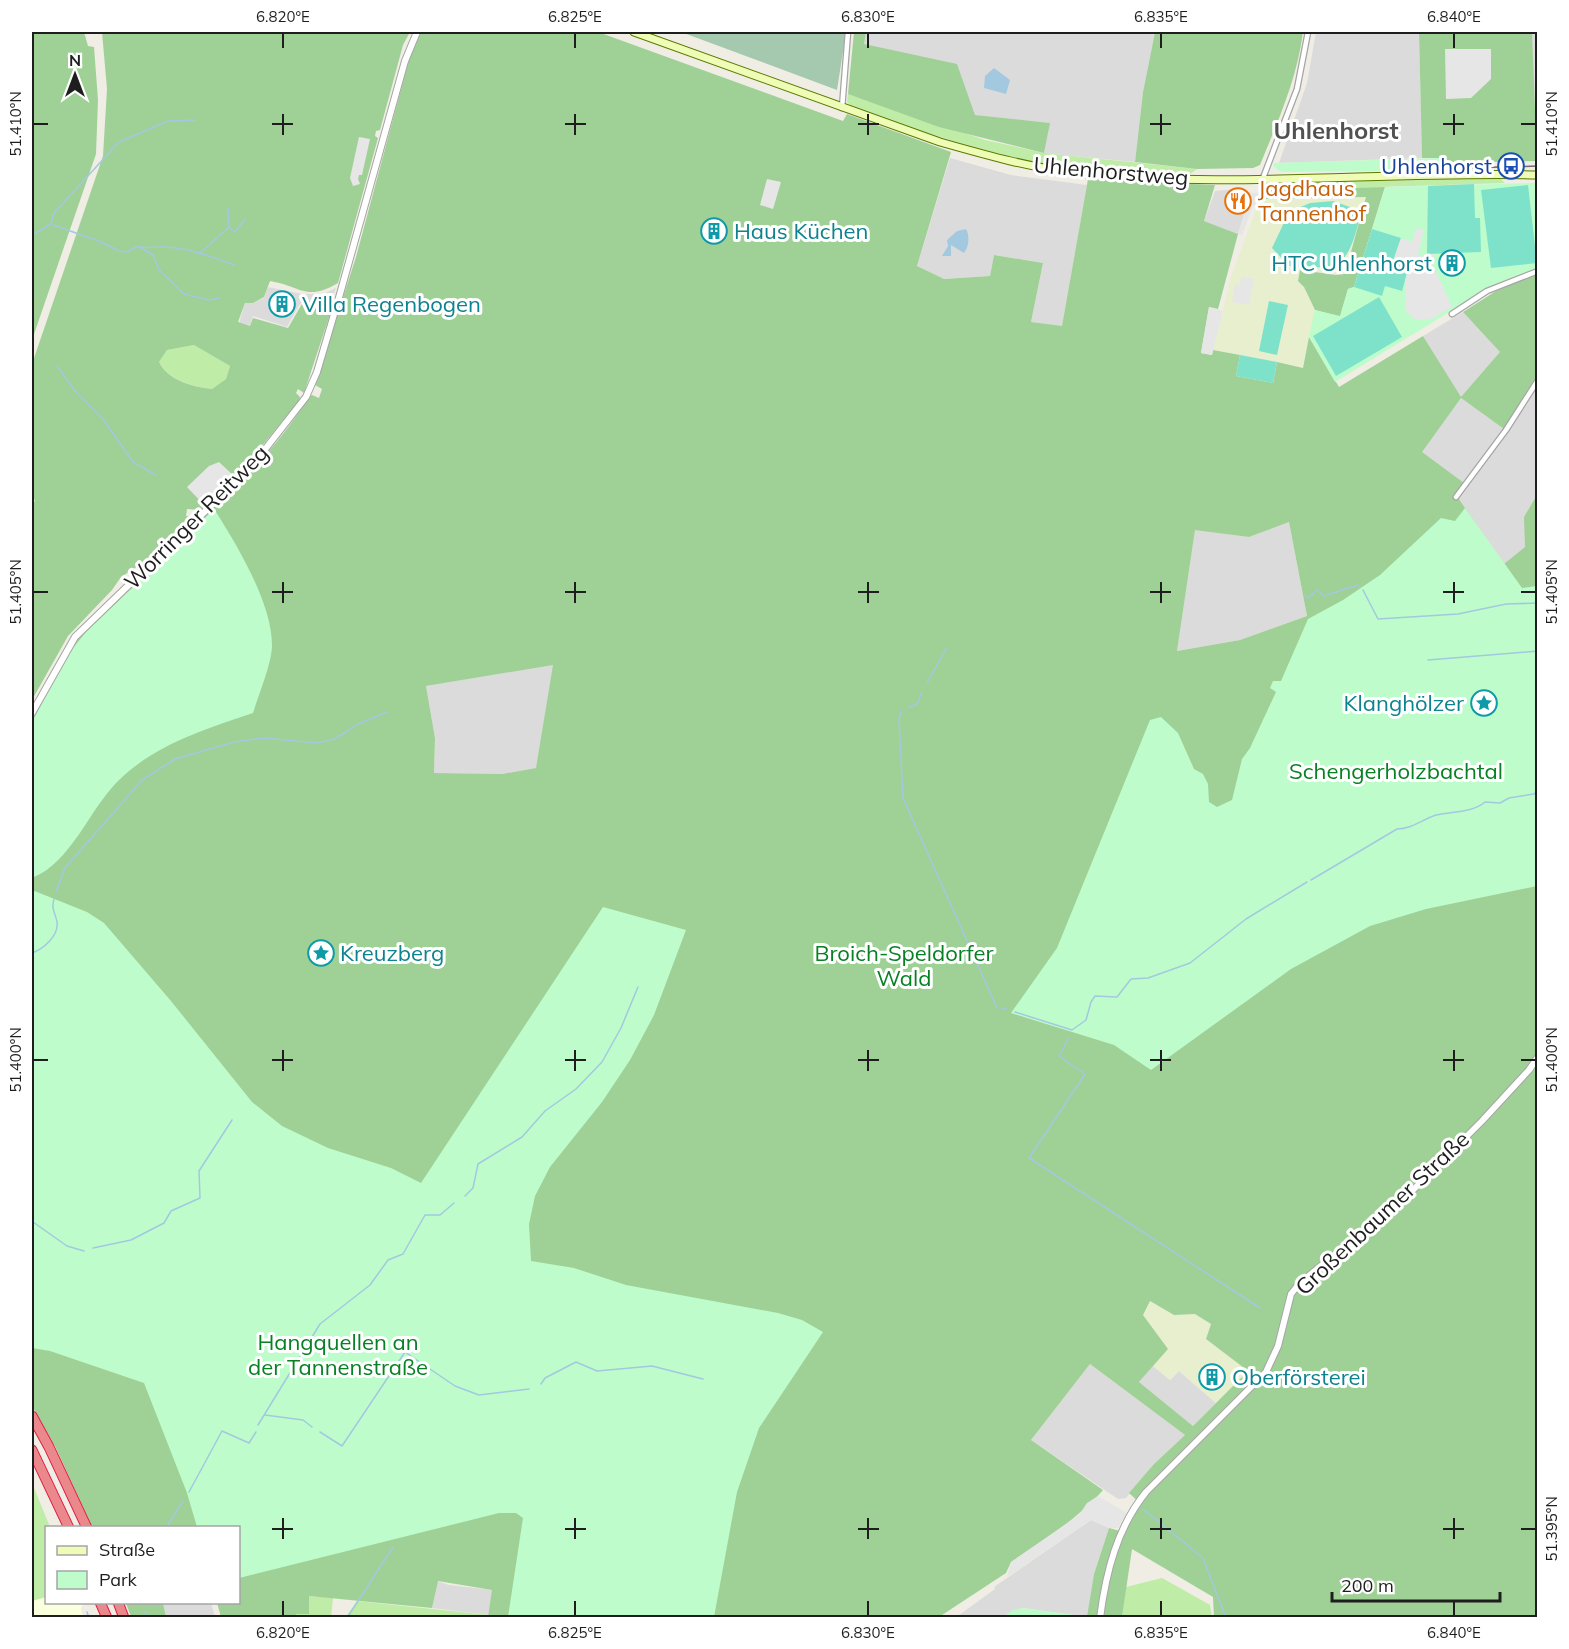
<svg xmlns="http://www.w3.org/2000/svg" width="1569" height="1649" font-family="Mulish,sans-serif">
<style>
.residential{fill:#dcdbdb}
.education{fill:#faffdd}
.farmland{fill:#e8efce}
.grass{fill:#bfeca7}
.forest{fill:#9fd196;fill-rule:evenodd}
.cemetery{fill:#a4c9af}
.park{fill:#befccc}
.pitch{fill:#7ee2ca}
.parking{fill:#e6e6e6}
.water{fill:#a2c9df}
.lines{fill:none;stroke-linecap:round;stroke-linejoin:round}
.stream{stroke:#a2c9df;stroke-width:1.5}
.minor-casing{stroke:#a5a5a5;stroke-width:7}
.tertiary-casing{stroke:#a5a5a5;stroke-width:8}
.secondary-casing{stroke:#5b7a00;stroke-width:9}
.motorway-casing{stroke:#e11d44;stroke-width:11}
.minor{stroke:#fff;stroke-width:4.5}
.tertiary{stroke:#fff;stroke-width:6}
.secondary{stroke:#eefcb5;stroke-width:7}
.motorway{stroke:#ea888c;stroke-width:9}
.tram{stroke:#6c6c6c;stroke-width:1.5}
.ticks{fill:none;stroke:#1e1e1e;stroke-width:2}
.labels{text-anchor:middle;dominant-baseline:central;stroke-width:6;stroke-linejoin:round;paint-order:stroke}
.transit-label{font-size:22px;fill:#164399;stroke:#fff;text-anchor:end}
.street-label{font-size:22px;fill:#1e1e1e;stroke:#fff}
.food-label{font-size:22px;fill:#c56008;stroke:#fff;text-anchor:start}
.culture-label{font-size:22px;fill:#0d838f;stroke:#fff;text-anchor:start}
.park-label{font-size:22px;fill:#078123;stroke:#fff}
.neighbourhood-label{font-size:24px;font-weight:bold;fill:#515151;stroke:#fff}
.neatline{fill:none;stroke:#1e1e1e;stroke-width:2}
.ticks-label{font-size:15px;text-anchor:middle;fill:#1e1e1e}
</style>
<rect width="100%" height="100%" fill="#efede4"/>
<path class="residential" d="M 866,32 L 1155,32 L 1143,92 L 1135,162 L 1044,153 L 1049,123 L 974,115 L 863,44 Z
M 1316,32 L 1419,32 L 1422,158 L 1279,163 L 1307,83 Z
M 1532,32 L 1538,32 L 1537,152 L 1535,152 Z
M 950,158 L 1011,175 L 1087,185 L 1062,327 L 1031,322 L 1043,263 L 994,255 L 990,276 L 943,279 L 917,266 Z
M 1237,189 L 1251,193 L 1238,234 L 1204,221 L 1215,191 Z
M 268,287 L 302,294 L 323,294 L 336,288 L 333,297 L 304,301 L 299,305 L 287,327 L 253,316 L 250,326 L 239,323 L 245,303 L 253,303 L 264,298 Z
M 1463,312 L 1501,352 L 1461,398 L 1507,431 L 1537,384 L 1537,555 L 1504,564 L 1421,452 L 1461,398 L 1423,336 Z
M 1289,522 L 1307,616 L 1240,640 L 1177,651 L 1195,529 L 1249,537 Z
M 554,664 L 537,768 L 502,774 L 434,773 L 435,738 L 426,686 Z
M 1090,1364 L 1185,1435 L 1154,1464 L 1126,1498 L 1118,1499 L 1031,1440 Z
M 1153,1366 L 1170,1380 L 1179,1371 L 1216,1403 L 1193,1426 L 1139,1382 Z
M 1091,1520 L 1109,1528 L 1094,1574 L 1088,1617 L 1023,1608 L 1003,1617 L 955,1618 L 995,1589 L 994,1587 Z
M 437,1581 L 449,1585 L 493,1590 L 489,1615 L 432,1608 Z
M 163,1603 L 211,1603 L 215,1617 L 166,1617 Z"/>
<path class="education" d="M 46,1597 L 46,1602 L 85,1602 L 81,1608 L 83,1617 L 32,1618 L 32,1601 Z"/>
<path class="farmland" d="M 1366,197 L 1345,274 L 1309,272 L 1304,287 L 1315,310 L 1303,368 L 1213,350 L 1231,277 L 1257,207 L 1262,208 L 1266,199 Z
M 1150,1301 L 1174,1315 L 1195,1314 L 1211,1324 L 1206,1339 L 1248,1371 L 1216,1403 L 1179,1371 L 1170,1380 L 1153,1366 L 1168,1349 L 1143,1315 Z"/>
<path class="grass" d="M 848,94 L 985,140 L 1044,153 L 1197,169 L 1190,174 C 1145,174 1100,174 1056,166 C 986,154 920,131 853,108 L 847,102 Z
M 1499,178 L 1505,183 L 1283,190 L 1284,183 Z
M 194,345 L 230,366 L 226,379 L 212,389 C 192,387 169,380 159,362 L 167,350 Z
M 32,1483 L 50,1527 L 46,1528 L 46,1597 L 32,1601 Z
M 1162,1578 L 1210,1605 L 1212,1617 L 1122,1618 L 1126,1587 Z
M 309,1596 L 333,1598 L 331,1617 L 295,1617 L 295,1614 L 309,1613 Z
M 357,1601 L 489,1615 L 488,1618 L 345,1618 Z"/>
<path class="forest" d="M 32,32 L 84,32 L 88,46 L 94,47 L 98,100 L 96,154 L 32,340 Z
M 102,32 L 410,32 L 403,45 L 380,130 L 376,131 L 375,136 L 378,138 L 338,283 C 306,302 301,286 270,281 L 264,297 L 253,303 L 245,303 L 238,322 L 250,326 L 253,318 L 288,328 L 303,302 L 324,298 L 334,302 L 304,393 L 298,389 L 296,393 L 300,397 L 299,401 L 244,468 L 201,510 L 187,509 L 186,516 L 194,516 L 144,562 L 121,577 L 112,590 L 68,636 L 32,700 L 32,508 L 35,500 L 32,498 L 32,364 L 103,156 L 107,89 ZM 194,345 L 230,366 L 226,379 L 212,389 C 192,387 168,380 159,362 L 167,350 Z
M 421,32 L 598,32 L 843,121 L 847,114 L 951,152 L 917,266 L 944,279 L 990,276 L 994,255 L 1043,263 L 1031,322 L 1062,326 L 1088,179 L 1215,185 L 1204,221 L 1238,234 L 1218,309 L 1209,307 L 1201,353 L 1212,355 L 1213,350 L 1240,355 L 1236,376 L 1273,383 L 1277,362 L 1303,368 L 1309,337 L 1339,387 L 1423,336 L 1461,397 L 1500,352 L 1463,312 L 1496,291 L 1537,274 L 1537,375 L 1504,429 L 1461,398 L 1422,452 L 1464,483 L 1456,495 L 1504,564 L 1525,547 L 1524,517 L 1537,495 L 1537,1617 L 1214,1617 L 1213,1597 L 1132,1549 L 1122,1617 L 1087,1617 L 1094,1574 L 1109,1528 L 1124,1532 L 1141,1504 L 1129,1493 L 1154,1464 L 1185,1435 L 1090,1364 L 1031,1440 L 1103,1490 C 1078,1519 1043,1540 1011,1562 L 1006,1573 L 942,1615 L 943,1617 L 488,1617 L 492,1590 L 438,1581 L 432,1608 L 309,1596 L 309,1614 L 296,1614 L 295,1617 L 221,1617 L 217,1603 L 238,1602 L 238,1528 L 92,1527 L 55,1446 L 32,1406 L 32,721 C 46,693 58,661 79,637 C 152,554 250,492 309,397 L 312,395 L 319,398 L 322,389 L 315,385 L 356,257 L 410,56 ZM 1289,522 L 1307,616 L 1240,640 L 1177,651 L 1195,530 L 1249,537 ZM 553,665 L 536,768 L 502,774 L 434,773 L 435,738 L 426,686 ZM 1150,1301 L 1174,1315 L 1195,1314 L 1211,1324 L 1206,1339 L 1248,1371 L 1193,1426 L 1139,1382 L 1168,1349 L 1143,1315 Z
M 854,32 L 866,32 L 864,44 L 957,64 L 975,115 L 1050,123 L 1044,153 L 939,127 L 848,94 Z
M 1155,32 L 1303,32 C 1297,79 1278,121 1260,165 L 1253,168 L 1197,169 L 1135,162 L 1143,92 Z
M 1419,32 L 1532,32 L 1537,161 L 1443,163 L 1439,158 L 1422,158 Z
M 1385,187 L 1354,287 L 1348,289 L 1340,317 L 1315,310 L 1304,287 L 1298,281 L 1300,270 L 1336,275 L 1345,274 L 1366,197 L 1266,199 L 1268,190 Z
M 126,1603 L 163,1603 L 166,1617 L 131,1617 Z"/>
<path class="cemetery" d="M 681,32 L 846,32 L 837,90 Z"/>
<path class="park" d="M 1439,158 L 1446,167 L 1459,170 L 1281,172 L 1274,167 L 1274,163 Z
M 1535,183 L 1538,196 L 1537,268 L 1487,289 L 1335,382 L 1309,337 L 1314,313 L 1315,310 L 1340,316 L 1348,289 L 1354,287 L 1385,187 Z
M 1465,508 L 1522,588 L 1537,586 L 1537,886 L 1426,909 L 1370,926 L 1291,969 L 1151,1070 L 1114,1045 L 1011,1013 L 1057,948 L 1150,720 L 1161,717 L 1178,733 L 1194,769 L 1203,774 L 1208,784 L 1209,802 L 1217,807 L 1232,800 L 1242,759 L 1250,748 L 1276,692 L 1270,688 L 1273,681 L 1281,681 L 1308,619 L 1343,600 L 1380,575 L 1441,518 L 1455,521 Z
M 216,512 C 238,547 273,605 272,647 C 271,665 259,694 253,713 C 206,729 156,744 119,780 C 89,809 72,862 32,878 L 32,722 L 69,653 L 86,632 L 210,513 Z
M 32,890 L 87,912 L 104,923 L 171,1001 L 252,1102 L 282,1126 L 328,1148 L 391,1168 L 421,1183 L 603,907 L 686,930 L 654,1015 L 630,1060 L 602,1102 L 550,1167 L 535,1196 L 529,1224 L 531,1261 L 574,1268 L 626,1285 L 778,1313 L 802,1320 L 823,1332 L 759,1428 L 737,1492 L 714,1617 L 508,1617 L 523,1518 L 516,1513 L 499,1513 L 239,1578 L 238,1528 L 197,1527 L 187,1493 L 144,1383 L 50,1351 L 32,1348 Z
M 1023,1608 L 1088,1617 L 1003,1617 L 1013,1610 Z"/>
<path class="pitch" d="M 1474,184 L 1475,218 L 1480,218 L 1481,252 L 1427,254 L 1428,186 Z
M 1528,185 L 1537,263 L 1491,268 L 1481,190 Z
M 1333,201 L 1350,207 L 1359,221 C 1346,271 1337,269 1289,266 L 1272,248 L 1289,212 L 1310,203 Z
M 1372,229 L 1401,238 L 1395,258 L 1410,263 L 1402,291 L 1385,286 L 1382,296 L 1354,287 Z
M 1379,297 L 1402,337 L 1336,376 L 1313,336 Z
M 1269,301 L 1288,305 L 1277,355 L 1259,351 Z
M 1240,355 L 1277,362 L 1273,383 L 1236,376 Z"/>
<path class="parking" d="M 1445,49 L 1491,49 L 1491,79 L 1471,98 L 1446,99 Z
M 359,137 L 370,139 L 362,175 L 359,175 L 358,179 L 360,184 L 353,186 L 350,178 Z
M 767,179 L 781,182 L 773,209 L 760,205 Z
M 1268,192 L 1262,208 L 1253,205 L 1242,236 L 1238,234 L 1251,193 Z
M 1416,228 L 1424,230 L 1418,255 L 1434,254 L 1434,267 L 1452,307 L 1431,319 L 1415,320 L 1406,311 L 1405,281 L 1410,263 L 1394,258 L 1401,238 L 1412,242 Z
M 1241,277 L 1254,279 L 1249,305 L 1232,302 L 1235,284 L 1240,285 Z
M 1209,307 L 1223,311 L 1212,355 L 1201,353 Z
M 219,462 L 234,476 L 204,505 L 187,487 L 209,466 Z
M 1098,1496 L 1127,1513 L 1118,1528 L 1109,1528 L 1091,1520 L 1007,1577 L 1011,1562 L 1079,1515 L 1087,1503 Z"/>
<path class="water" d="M 994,68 L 1010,80 L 1006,94 L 984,88 L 985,76 Z
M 966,229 C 970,236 969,247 964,253 L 951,245 L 951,256 L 942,256 L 948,246 L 947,240 L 957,231 Z"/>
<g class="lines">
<path class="stream" d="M 53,225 L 99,241 L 119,251 L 127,252 L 138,246 L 153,255 L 159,270 L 184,294 L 209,300 L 220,298
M 230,228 L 235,232 L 245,219
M 32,235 L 51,224 L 54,213 L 119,142 L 168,121 L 195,120
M 140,247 C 147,248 153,247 160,247 C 183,246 214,257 234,265
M 199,254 L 229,227 L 228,208
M 32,339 L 32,340
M 57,366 L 75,391 L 103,419 L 133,462 L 156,475
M 1363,590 L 1378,619 L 1458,614 L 1506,604 L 1538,603
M 1305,595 L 1309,598 L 1317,590 L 1324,596 L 1358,585
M 1428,660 L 1538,651
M 927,683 L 947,647
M 908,708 L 917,704 L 922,692
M 901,711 L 899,719 L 903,798 L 997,1008
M 1311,880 L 1397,829 C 1412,829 1423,819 1436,815 C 1453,811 1472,813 1485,802 L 1500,803 L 1509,798 L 1534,794 L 1538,790
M 56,892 L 65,868 L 142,780 L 175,759 L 234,742 L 264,738 L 317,743 L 335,739 L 358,724 L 387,712
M 32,953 C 43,949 59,936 57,922 C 55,912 51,909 54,899
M 1001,1008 L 1006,1009
M 1015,1012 L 1072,1030 L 1086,1020 L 1091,1002 L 1095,996 L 1117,997 L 1131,979 L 1148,978 L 1190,963 L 1246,919 L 1307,882
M 1069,1038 L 1059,1056 L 1085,1074 L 1029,1158 L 1260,1308
M 465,1196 L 473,1188 L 478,1164 L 522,1137 L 545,1111 L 576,1089 L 602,1062 L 621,1028 L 638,987
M 32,1224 L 33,1222 L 67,1246 L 84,1251
M 93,1248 L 131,1240 L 164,1223 L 171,1211 L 200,1198 L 199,1171 L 232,1120
M 541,1384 L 545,1378 L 576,1362 L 597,1371 L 652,1366 L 703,1379
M 265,1415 L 303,1420 L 312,1427
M 258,1425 L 320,1324 L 370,1285 L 388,1260 L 403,1254 L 425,1215 L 440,1215 L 454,1203
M 320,1432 L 342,1446 L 405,1352 L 455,1386 L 479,1395 L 529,1389
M 189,1492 L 222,1431 L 249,1443 L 256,1432
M 1143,1509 L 1203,1558 L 1226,1618
M 166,1528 L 183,1501
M 87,1612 L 89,1618
M 145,1612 L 148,1618
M 347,1618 L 393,1547"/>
<g class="minor-casing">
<path id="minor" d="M 842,108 L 848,32
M 1263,178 L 1297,89 L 1308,32
M 1452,314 L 1487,291 L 1538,271
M 1456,497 L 1506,430 L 1538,380"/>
</g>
<g class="tertiary-casing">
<path id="tertiary" d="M 32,713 L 75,637 L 252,466 L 306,397 L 317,372 L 340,294 L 405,61 L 417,32
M 1100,1618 C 1106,1572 1117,1528 1146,1492 L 1266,1372 L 1278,1346 L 1291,1294 L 1299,1284 L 1411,1192 L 1482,1121 L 1529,1070 L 1538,1057"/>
</g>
<g class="secondary-casing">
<path id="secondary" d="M 634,32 L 940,142 C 986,155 1031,168 1078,173 C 1228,189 1386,171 1538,175"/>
</g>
<g class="motorway-casing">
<path id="motorway" d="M 32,1416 L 49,1447 L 87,1528
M 32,1450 L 69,1528
M 100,1602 L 107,1618
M 118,1602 L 124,1618"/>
</g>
<use href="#minor" class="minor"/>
<use href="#tertiary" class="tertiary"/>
<use href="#secondary" class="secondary"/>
<use href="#motorway" class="motorway"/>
<path class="tram" d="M 1467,168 L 1538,166"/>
</g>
<path class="ticks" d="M 283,33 L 283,48M 575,33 L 575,48M 868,33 L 868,48M 1161,33 L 1161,48M 1454,33 L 1454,48M 283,114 L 283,135M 575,114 L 575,135M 868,114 L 868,135M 1161,114 L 1161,135M 1454,114 L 1454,135M 33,124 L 48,124M 272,124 L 293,124M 565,124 L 586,124M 858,124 L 879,124M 1150,124 L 1171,124M 1443,124 L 1464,124M 1521,124 L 1536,124M 283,582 L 283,603M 575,582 L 575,603M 868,582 L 868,603M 1161,582 L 1161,603M 1454,582 L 1454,603M 33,592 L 48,592M 272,592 L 293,592M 565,592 L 586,592M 858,592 L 879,592M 1150,592 L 1171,592M 1443,592 L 1464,592M 1521,592 L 1536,592M 283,1050 L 283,1071M 575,1050 L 575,1071M 868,1050 L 868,1071M 1161,1050 L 1161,1071M 1454,1050 L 1454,1071M 33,1060 L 48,1060M 272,1060 L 293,1060M 565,1060 L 586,1060M 858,1060 L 879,1060M 1150,1060 L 1171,1060M 1443,1060 L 1464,1060M 1521,1060 L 1536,1060M 283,1518 L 283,1539M 575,1518 L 575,1539M 868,1518 L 868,1539M 1161,1518 L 1161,1539M 1454,1518 L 1454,1539M 272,1529 L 293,1529M 565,1529 L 586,1529M 858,1529 L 879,1529M 1150,1529 L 1171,1529M 1443,1529 L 1464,1529M 1521,1529 L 1536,1529M 283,1601 L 283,1616M 575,1601 L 575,1616M 868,1601 L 868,1616M 1161,1601 L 1161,1616M 1454,1601 L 1454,1616"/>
<defs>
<g id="bus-ring" transform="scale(1.35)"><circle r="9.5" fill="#fff" stroke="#1a4fb4" stroke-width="1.5"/><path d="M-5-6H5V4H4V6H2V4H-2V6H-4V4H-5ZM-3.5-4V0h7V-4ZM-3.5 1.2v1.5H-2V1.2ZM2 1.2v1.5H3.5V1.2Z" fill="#1a4fb4"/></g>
<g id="restaurant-ring" transform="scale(1.35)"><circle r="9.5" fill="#fff" stroke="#e8710a" stroke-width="1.5"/><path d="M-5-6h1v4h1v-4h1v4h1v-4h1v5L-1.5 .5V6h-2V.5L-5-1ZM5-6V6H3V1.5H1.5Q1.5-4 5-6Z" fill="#e8710a"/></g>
<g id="building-ring" transform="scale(1.35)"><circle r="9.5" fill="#fff" stroke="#0f9aa8" stroke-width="1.5"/><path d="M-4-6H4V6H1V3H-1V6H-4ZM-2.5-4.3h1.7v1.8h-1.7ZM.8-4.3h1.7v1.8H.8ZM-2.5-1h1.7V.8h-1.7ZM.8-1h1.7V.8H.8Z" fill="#0f9aa8"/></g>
<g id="sight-ring" transform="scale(1.35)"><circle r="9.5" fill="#fff" stroke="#0f9aa8" stroke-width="1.5"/><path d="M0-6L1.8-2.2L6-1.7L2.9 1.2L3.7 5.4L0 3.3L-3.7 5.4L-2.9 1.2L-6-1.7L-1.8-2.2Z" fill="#0f9aa8"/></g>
</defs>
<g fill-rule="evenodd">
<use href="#bus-ring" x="1511" y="166"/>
<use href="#restaurant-ring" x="1238" y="201"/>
<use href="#building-ring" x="714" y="231"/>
<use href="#building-ring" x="1452" y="263"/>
<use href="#building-ring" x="282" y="304"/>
<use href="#sight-ring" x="1484" y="703"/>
<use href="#sight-ring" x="321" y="953"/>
<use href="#building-ring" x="1212" y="1377"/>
</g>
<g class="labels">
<g class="transit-label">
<text x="1492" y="166">Uhlenhorst</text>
</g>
<g class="street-label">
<text transform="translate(1111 171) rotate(5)">Uhlenhorstweg</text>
<text transform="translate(196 517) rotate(-45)">Worringer Reitweg</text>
<text transform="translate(1382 1213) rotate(-43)">Großenbaumer Straße</text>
</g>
<g class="food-label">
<text x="1258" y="188">Jagdhaus<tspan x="1258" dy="25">Tannenhof</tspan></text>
</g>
<g class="culture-label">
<text x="734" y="231">Haus Küchen</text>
<text x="1432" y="263" text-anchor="end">HTC Uhlenhorst</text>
<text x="302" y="304">Villa Regenbogen</text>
<text x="1464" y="703" text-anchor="end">Klanghölzer</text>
<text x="340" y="953">Kreuzberg</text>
<text x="1232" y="1377">Oberförsterei</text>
</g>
<g class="park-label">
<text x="1396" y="771">Schengerholzbachtal</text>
<text x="904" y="953">Broich-Speldorfer<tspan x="904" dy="25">Wald</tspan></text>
<text x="338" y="1342">Hangquellen an<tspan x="338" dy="25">der Tannenstraße</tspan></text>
</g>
<g class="neighbourhood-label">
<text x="1336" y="130">Uhlenhorst</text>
</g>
</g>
<rect width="1569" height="1649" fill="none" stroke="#ffffff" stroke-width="66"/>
<rect x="45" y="1526" width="195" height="78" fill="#ffffff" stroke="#a5a5a5" stroke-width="1.5"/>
<rect x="57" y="1546" width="30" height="9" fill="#eefcb5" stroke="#a5a5a5" stroke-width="1.5"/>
<text x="99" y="1556" font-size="18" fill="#1e1e1e">Straße</text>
<rect x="57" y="1571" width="30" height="18" fill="#befccc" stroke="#a5a5a5" stroke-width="1.5"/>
<text x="99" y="1586" font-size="18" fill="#1e1e1e">Park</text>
<g transform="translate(75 75)" stroke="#ffffff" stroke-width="4.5" paint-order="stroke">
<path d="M0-4.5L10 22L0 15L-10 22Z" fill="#1e1e1e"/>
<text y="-9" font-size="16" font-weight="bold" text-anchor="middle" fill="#1e1e1e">N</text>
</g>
<path d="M1332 1592v9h168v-9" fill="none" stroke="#1e1e1e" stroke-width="3"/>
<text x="1341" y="1592" font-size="18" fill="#1e1e1e" stroke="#ffffff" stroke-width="4.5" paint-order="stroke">200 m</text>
<rect x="33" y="33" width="1503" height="1583" class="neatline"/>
<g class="ticks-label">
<text x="283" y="22">6.820°E</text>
<text x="575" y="22">6.825°E</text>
<text x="868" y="22">6.830°E</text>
<text x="1161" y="22">6.835°E</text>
<text x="1454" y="22">6.840°E</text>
<text transform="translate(16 124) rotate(-90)" y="5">51.410°N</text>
<text transform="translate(1552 124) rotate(-90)" y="5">51.410°N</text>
<text transform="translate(16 592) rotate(-90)" y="5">51.405°N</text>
<text transform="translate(1552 592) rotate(-90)" y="5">51.405°N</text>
<text transform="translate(16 1060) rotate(-90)" y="5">51.400°N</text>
<text transform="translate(1552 1060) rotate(-90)" y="5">51.400°N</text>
<text transform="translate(1552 1529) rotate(-90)" y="5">51.395°N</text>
<text x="283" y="1638">6.820°E</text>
<text x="575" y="1638">6.825°E</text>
<text x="868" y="1638">6.830°E</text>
<text x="1161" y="1638">6.835°E</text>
<text x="1454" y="1638">6.840°E</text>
</g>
</svg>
